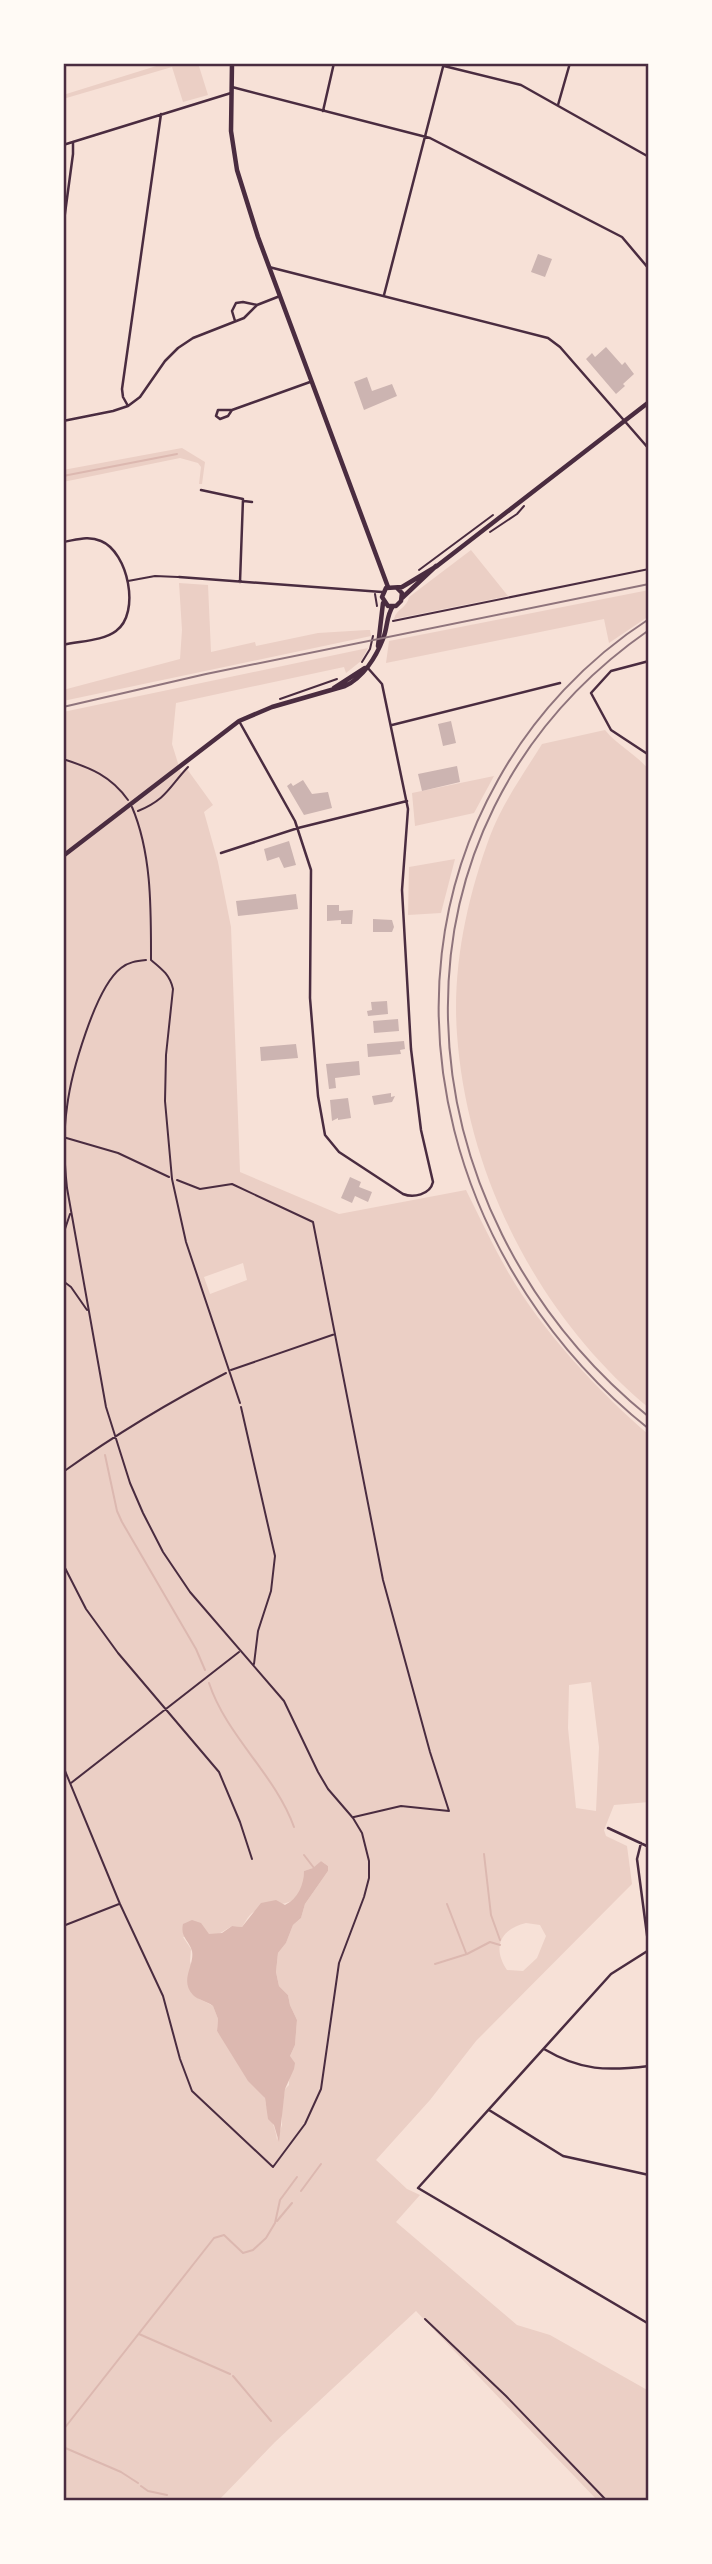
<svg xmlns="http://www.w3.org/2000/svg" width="712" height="2564" font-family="Lato,sans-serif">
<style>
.green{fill:#ebcfc5;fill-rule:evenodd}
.water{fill:#dcb8b0}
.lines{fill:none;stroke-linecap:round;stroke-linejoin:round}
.stream{stroke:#dcb8b0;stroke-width:2}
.building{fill:#ccb4b1}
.path{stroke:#4a2c40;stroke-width:2}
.service{stroke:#4a2c40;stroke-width:2}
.minor{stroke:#4a2c40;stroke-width:2.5}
.secondary{stroke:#4a2c40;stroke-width:4.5}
.primary{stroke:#4a2c40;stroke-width:4.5}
.tram{stroke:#8f747c;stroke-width:2}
.rail{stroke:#8f747c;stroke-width:2}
.neatline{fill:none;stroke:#4a2c40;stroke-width:2.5}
</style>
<rect width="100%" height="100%" fill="#f7e1d7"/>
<path class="green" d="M 166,63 L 198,63 L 208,95 L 183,102 L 172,67 L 63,99 L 63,95 Z
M 182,448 L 205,462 L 202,484 L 199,484 L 201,467 L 198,463 L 180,458 L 63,482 L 63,470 Z
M 471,550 L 508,596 L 394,619 C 396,609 407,608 409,597 Z
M 179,583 L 208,585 L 211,652 L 255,642 L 256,646 L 318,633 L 367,630 L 370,630 L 371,636 L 63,701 L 63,690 L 180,659 L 182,630 Z
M 649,590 L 649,616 L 609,643 L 604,619 L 386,663 L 389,641 Z
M 368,648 L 361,661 L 346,673 L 344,667 L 176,703 L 172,744 L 181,773 L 187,769 L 213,805 L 204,812 L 218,862 L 231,927 L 240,1172 L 339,1214 L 466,1190 C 480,1218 493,1246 508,1272 C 542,1331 598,1391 649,1435 L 649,1802 L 614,1805 L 604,1830 L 606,1836 L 627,1846 L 632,1884 L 476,2041 L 430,2100 L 376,2160 L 407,2189 L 420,2195 L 396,2222 L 517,2325 L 550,2335 L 649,2391 L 649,2501 L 598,2501 L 416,2311 L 275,2442 L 218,2501 L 63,2501 L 63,712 ZM 243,1263 L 247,1280 L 210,1294 L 204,1277 ZM 591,1682 L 599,1747 L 596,1811 L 576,1808 L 568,1728 L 569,1685 ZM 321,1861 L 328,1866 L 328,1871 L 305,1904 L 301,1918 L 293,1925 L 286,1943 L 278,1953 L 276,1972 L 279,1986 L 288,1995 L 290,2005 L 297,2020 L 295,2045 L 290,2056 L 289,2085 L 285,2089 L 282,2110 L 282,2125 L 277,2140 C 276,2125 266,2113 265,2098 L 217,2031 L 218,2019 L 213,2006 L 200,1999 L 190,1961 L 191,1949 L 183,1937 L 217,1935 L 232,1926 L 242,1927 C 246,1921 249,1913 257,1910 C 281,1900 304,1911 304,1871 L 314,1868 ZM 526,1923 L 540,1925 L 546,1936 L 537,1958 L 523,1971 L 507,1970 C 492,1948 500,1929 526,1923 Z
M 605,730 C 618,746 636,754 649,770 L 649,1408 C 539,1317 467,1176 457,1034 C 452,968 467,898 490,836 C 502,804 524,773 542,744 Z
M 494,776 L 474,813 L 415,826 L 412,793 Z
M 455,859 L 441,913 L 408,915 L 409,867 Z"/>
<path class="water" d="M 321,1861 L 328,1866 L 328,1871 L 305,1904 L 301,1918 L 293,1925 L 286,1943 L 278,1953 L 276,1972 L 279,1986 L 288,1995 L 290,2005 L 297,2020 L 295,2045 L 290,2056 L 295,2063 L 294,2069 L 285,2089 L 279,2142 L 274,2125 L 268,2119 L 265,2098 L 248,2081 L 217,2031 L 218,2019 L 213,2006 C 207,2001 198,2000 193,1995 C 179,1980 195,1965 192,1951 C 189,1940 180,1937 183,1924 L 192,1920 L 201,1923 L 209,1934 L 222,1933 L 232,1926 L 242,1927 L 261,1903 L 276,1900 L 285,1905 C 298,1899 304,1884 304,1871 L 313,1868 Z"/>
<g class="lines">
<path class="stream" d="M 63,476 L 177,454
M 105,1455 L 117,1511 L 122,1522 L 196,1649 L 205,1670
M 209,1683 C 227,1737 275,1774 294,1827
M 484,1854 L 491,1915 L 500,1940
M 304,1855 L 314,1868
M 447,1904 L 466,1953
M 435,1964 L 467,1954 L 490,1942 L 500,1945
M 301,2191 L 321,2164
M 277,2221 L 292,2203
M 139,2334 L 230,2374
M 233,2376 L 271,2421
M 63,2430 L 214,2238 L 224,2235 L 243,2253 L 253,2250 L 266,2238 L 275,2223 L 280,2200 L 297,2177
M 63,2447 L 121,2472 L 138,2483
M 141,2486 L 148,2491 L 167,2495"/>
</g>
<path class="building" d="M 538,254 L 552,259 L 545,277 L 531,272 Z
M 606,347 L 622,365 L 625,362 L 634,374 L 623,384 L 625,386 L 616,394 L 586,359 L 592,353 L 595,357 Z
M 367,377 L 372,391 L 392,384 L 397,396 L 364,410 L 354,382 Z
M 451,721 L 456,743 L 443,746 L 438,724 Z
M 457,766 L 460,782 L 422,791 L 418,774 Z
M 303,780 L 312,794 L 328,792 L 332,808 L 304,815 L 287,786 L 291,783 L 293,786 Z
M 289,841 L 296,865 L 284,868 L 279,857 L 267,861 L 264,849 Z
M 296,894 L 298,909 L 238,916 L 236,901 Z
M 327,905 L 339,905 L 339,911 L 353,910 L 352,924 L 341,924 L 341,920 L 327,921 Z
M 373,919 L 392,920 L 394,927 L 392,932 L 373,932 Z
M 387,1001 L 388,1014 L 368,1016 L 367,1011 L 372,1010 L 371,1002 Z
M 398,1019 L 399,1031 L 374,1033 L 373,1021 Z
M 404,1041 L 405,1049 L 400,1050 L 401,1054 L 368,1057 L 367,1044 Z
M 296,1044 L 298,1058 L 261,1061 L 260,1047 Z
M 359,1061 L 360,1075 L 335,1078 L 336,1088 L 329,1089 L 326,1064 Z
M 391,1093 L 391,1097 L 395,1096 L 392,1102 L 374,1105 L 372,1096 Z
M 348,1098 L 351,1118 L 338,1120 L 338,1118 L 332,1121 L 330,1100 Z
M 350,1177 L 361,1182 L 359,1187 L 372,1192 L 368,1202 L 355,1196 L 352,1203 L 341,1198 Z"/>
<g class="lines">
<path class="path" d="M 490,532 L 517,514 L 524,506
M 419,570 L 493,515
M 375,594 L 377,606
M 393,621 L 649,569
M 362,662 L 370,649 L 373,636
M 280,699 L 337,679
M 63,759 C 91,768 111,776 128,800
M 138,811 C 167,799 169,787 188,767
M 63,1137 L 118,1153 L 169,1177
M 177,1180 L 200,1189 L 232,1184 L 313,1222 L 383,1580 L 430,1752 L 449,1811 L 401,1806 L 354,1817
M 63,1235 L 70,1214
M 63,1281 L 71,1287 L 87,1310
M 231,1370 L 335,1334
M 241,1407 L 275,1556 L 271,1591 L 258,1631 L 254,1664
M 63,1472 C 115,1435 169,1402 226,1373
M 63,1564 L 86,1609 L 118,1653 L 219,1772 L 240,1822 L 252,1859
M 63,1766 L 120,1904 L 163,1996 L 180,2059 L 192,2091 L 273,2167 L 305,2124 L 321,2089 L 339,1963 L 364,1897 L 369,1878 L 369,1861 L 362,1833 L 353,1818 L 328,1789 L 318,1772 L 284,1701 L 190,1592 L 163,1552 L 143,1513 L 130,1483 L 106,1407 L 67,1188 C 64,1161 63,1134 67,1107 C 71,1074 95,988 121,968 C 128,962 137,961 146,960
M 71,1783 L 239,1652
M 63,1926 L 119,1904
M 425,2319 L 506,2396 L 607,2501"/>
<path class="service" d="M 128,581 L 155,576 L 178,577
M 132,807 C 152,854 151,910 151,960 C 162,969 170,975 173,989 L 166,1055 L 165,1101 L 172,1179 L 186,1242 L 240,1403"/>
<path class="minor" d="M 444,66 L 521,85 L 649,157
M 232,87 L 430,138 L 622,237 L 649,269
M 558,105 L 570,63
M 323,111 L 334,63
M 63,145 L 231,93
M 63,228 L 73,154 L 73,142
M 269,267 L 548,338 L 560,347 L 649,449
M 384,295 L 444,63
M 235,321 L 232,311 L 236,303 L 243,302 L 257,305
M 128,406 L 123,397 L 122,389 L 161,114
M 232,410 L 228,416 L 220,419 L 216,416 L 218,410 L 232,410 L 310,382
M 63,421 L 113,411 L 128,406 L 140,397 L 165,361 L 178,348 L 193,338 L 244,318 L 257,305 L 280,296
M 201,490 L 243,499 L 240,582
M 244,501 L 252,502
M 63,542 C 76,540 88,535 101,541 C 128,552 141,613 116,631 C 103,641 79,641 63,645
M 179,577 L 382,592
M 649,661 L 611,671 L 591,693 L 611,730 L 649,755
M 239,721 L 295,821 L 311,870 L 310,998 L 318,1096 L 325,1135 L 339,1152 L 403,1194 C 413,1198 430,1195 433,1182 L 421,1130 L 411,1049 L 402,890 L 408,809 L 382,684 L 367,667
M 392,725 L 560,683
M 221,853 L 298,828 L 407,801
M 608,1828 L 649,1847
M 641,1843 L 637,1859 L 649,1950
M 649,1950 L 611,1974 L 418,2188 L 649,2324
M 544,2049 C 581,2071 607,2071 649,2066
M 489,2110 L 563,2156 L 649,2175"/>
<path class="secondary" d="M 232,63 L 231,131 L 237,170 L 258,237 L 388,587"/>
<path class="primary" d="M 397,588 L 402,593 L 401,601 L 396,606 L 388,606 L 382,597 L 386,588 L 402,587 L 437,566 L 649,402
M 402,598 L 436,566
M 378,646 L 383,603
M 334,688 L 365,668
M 63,856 L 239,721 L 272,707 L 345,686 C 363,678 376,657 383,639 C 388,627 386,616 393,606"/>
<path class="tram" d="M 649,619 C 587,659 534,715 498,780 C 373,1002 456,1276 649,1429
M 63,707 L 206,674 L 649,584"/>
<path class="rail" d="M 649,630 C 367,826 395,1211 649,1417"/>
</g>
<rect width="712" height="2564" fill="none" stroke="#fffaf5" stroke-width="130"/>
<rect x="65" y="65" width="582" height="2434" class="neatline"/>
</svg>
